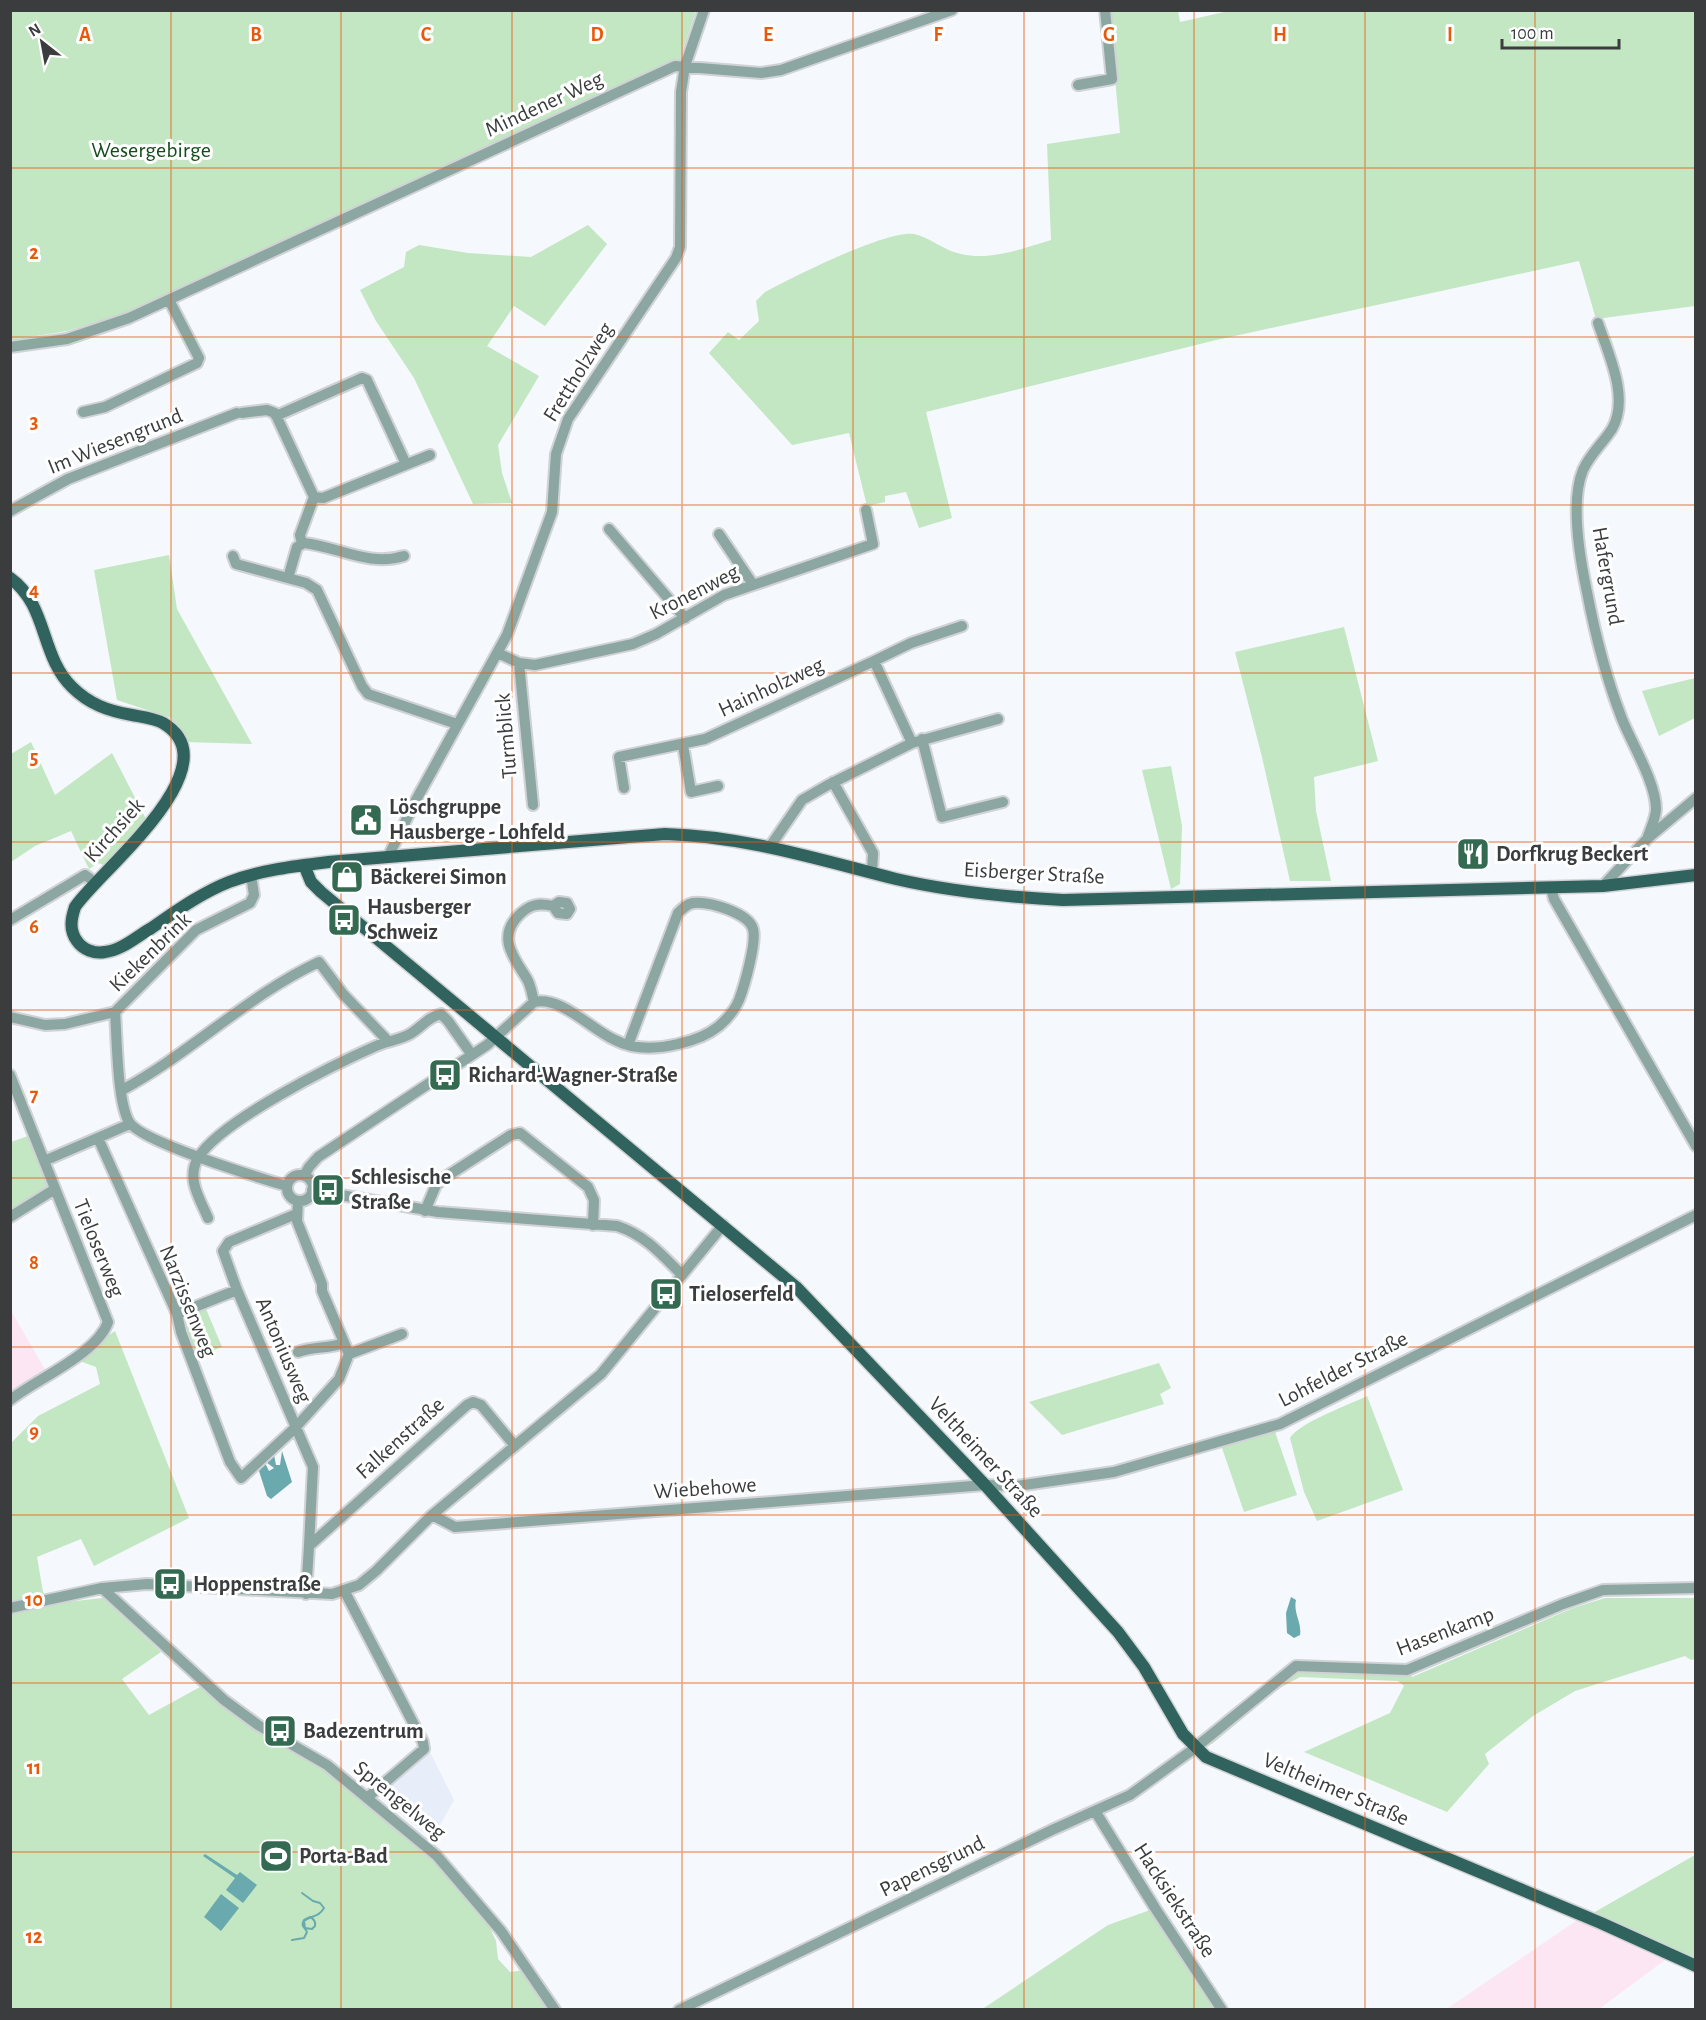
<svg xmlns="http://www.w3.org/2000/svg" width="1706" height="2020" font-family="'Alegreya Sans',sans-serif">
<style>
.industrial{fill:#fce6f4}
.built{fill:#e8eef9}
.green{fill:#c2e7c2}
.water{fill:#6aaaae}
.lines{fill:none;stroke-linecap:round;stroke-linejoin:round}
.stream{stroke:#6aaaae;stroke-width:2}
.minor-casing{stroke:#d0d2d6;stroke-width:14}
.major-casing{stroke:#d0d2d6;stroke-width:15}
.minor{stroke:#8ca6a2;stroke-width:10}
.major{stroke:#30635d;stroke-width:12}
.grid{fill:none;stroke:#e8590c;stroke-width:1.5;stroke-opacity:0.55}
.labels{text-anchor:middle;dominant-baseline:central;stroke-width:6;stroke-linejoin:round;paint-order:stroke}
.street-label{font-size:22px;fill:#3b3c3e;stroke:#fff}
.park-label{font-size:22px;fill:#164b1b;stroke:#fff}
.poi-label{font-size:22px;font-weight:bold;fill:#3b3c3e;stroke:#fff;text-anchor:start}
.grid-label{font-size:20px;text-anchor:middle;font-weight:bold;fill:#e8590c;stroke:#fff;stroke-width:6;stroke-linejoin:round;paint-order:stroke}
</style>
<rect width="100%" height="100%" fill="#f5f8fc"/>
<path class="industrial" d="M 10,1309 L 46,1371 L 10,1396 Z
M 1583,1913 L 1669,1957 L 1599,2009 L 1445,2010 L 1576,1921 Z"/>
<path class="built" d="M 429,1750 L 454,1800 L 432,1839 L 381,1798 L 381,1793 Z"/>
<path class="green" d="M 1233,10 L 1695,11 L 1695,306 L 1596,319 L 1579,261 L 1216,340 L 926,412 L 952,518 L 919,528 L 906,492 L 885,496 L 885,502 L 867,506 L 849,433 L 792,445 L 709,353 L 728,332 L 739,340 L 759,321 L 756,301 L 765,292 C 793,277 886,230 914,234 C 929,237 942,249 957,253 C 988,262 1021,249 1051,240 L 1047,144 L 1120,133 L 1109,11 L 1178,11 L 1180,22 Z
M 11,11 L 696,11 L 679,62 L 127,313 L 67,331 L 11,340 Z
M 588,225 L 607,244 L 545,326 L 514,306 L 487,346 L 539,376 L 498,445 L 502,473 L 512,503 L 473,504 L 414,378 L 376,321 L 360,290 L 404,267 L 406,252 L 419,245 L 468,253 L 531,257 Z
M 169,555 L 177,609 L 252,744 L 185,742 L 171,718 L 117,700 L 94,570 Z
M 1344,627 L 1378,761 L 1314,777 L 1316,811 L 1331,881 L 1290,881 L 1262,757 L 1235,652 Z
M 1695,678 L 1695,718 L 1659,736 L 1642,691 Z
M 31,742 L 55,795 L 112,753 L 147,821 L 107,866 L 98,863 L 89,869 L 71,831 L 35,846 L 11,862 L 11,754 Z
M 1171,766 L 1182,826 L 1180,884 L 1171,889 L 1142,770 Z
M 31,1135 L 49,1183 L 47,1187 L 11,1210 L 11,1142 Z
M 206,1309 L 222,1347 L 193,1358 L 182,1320 L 185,1315 Z
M 115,1331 L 189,1518 L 94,1566 L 81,1539 L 37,1557 L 43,1592 L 48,1604 L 103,1598 L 161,1652 L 122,1679 L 149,1715 L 200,1687 L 244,1719 L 296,1748 L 361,1796 L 434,1857 L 489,1926 L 496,1941 L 498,1959 L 510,1972 L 525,1970 L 548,2009 L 11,2010 L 11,1443 L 38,1416 L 100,1384 L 96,1367 L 74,1359 Z
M 1159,1363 L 1171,1388 L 1160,1394 L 1164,1404 L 1062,1435 L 1029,1402 Z
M 1367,1396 L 1403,1490 L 1317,1521 L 1304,1492 L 1290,1438 C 1300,1422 1349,1405 1367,1396 Z
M 1274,1429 L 1297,1495 L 1244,1512 L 1221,1445 Z
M 1605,1598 L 1695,1598 L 1695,1659 L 1691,1660 L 1685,1656 L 1575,1691 L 1533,1716 L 1485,1754 L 1489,1764 L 1447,1812 L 1304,1752 L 1390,1713 L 1404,1686 L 1398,1681 L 1300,1677 L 1278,1689 L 1212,1744 L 1207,1742 L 1298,1669 L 1410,1672 L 1412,1677 L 1573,1608 Z
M 1695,1855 L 1695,1958 L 1593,1913 Z
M 1153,1909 L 1219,2010 L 981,2010 L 1108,1925 Z"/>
<path class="water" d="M 282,1451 L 292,1482 L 271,1499 L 267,1496 L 259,1471 L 265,1463 L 269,1471 L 274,1468 L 266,1462 L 274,1455 L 276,1465 L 280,1465 Z
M 1291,1597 L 1296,1600 C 1293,1613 1302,1622 1300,1635 L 1294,1638 L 1287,1633 L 1286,1613 Z
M 205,1854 L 237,1875 L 240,1872 L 257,1885 L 243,1903 L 226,1890 L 235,1878 L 203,1856 Z
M 221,1894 L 239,1908 L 221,1931 L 204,1917 Z"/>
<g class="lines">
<path class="stream" d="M 292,1940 L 304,1938 L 307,1932 C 305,1927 300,1926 304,1920 L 310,1917 C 314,1919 316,1922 315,1926 L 312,1929 L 305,1928 L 304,1921 C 311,1915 318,1918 324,1908 L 320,1903 L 313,1901 L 302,1893"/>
<g class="minor-casing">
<path id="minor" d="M 1078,85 L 1112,79 L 1105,10
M 1598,323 C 1608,353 1630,398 1612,429 C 1603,443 1590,454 1583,470 C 1570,501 1580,559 1587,592 C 1595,634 1607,680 1622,719 C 1632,744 1656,783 1656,809 C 1656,818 1650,830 1647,839
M 10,347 L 67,339 L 129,318 L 675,66 L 761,73 L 781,70 L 952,10
M 83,412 L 105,407 L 197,363 L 199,358 L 169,300
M 242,413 L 267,410 L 275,413 L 314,497 L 300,535 L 302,544
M 276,416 L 362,378 L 367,380 L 406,464
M 314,497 L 323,498 L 430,455
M 10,511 L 68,479 L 237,413
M 609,529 L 685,618
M 719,534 L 752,583
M 233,556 L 236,564 L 306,583 L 317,590 L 362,686 L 368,694 L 457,724
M 288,578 L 297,547 L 304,543 C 339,547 369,567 404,556
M 498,653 L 519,663 L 535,665 L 633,644 L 656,634 L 724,595 L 873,544 L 866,510
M 519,663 L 533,805
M 922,739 L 942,817 L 1003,802
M 912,743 L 874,661 L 911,643 L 962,626
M 683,745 L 691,792 L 718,786
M 833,782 L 873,853 L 872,872
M 624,788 L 619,757 L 705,739 L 874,661
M 769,848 L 802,800 L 828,785 L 912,743 L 998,719
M 388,857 L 416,800 L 507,635 L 552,512 L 556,454 L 568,419 L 676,258 L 680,247 L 681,92 L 685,66 L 704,10
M 1603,886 L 1647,839 L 1696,798
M 1551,888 L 1554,899 L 1696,1146
M 10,920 L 85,875 L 96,883
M 534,1002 C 532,994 531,986 527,979 C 515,959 496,938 519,915 C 530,904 539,903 553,906 L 558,913 L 567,914 L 570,909 L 567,903 L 559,902 L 553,906
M 115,1012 C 117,1038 117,1101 129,1122 C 141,1142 260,1178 287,1186
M 10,1017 L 45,1025 L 65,1024 L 115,1012 L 196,930 L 250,903 L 254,895 L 251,875
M 10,1075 L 108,1322 C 97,1354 38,1378 10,1400
M 122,1090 C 191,1053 248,995 319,962 L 343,994 L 388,1041
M 98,1138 L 177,1314 L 181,1332 L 230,1462 L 241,1478 L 296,1427 L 339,1379 L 349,1354 L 322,1291 L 322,1284 L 297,1221 L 298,1201
M 44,1161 L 130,1124
M287 1188a13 13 0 1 1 26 0a13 13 0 1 1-26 0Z
M 304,1176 L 309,1167 L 318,1157 L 487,1045 L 534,1002 C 562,996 590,1029 615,1040 C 634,1050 657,1049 678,1044 C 692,1041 708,1035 719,1026 C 727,1019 735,1010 739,1000 C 744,987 757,942 753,929 C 749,913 709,901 693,903 C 687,904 683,908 678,913 L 628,1045
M 312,1190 L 438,1212 L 617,1226 C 645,1235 661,1254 681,1274
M 425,1211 L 436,1185 L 444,1178 L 511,1135 L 520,1133 L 588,1187 L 594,1200 L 593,1225
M 296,1214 L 229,1242 L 223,1251 L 237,1290 L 313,1467 L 309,1546
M 10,1217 L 55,1189
M 208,1218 C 200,1199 186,1179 198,1158 C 220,1121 335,1064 376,1046 C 387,1041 400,1040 410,1034 C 422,1027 428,1017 441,1014 L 448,1021 L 472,1055
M 177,1314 L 237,1290
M 298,1352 C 314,1346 328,1349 344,1343
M 349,1354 L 402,1334
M 432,1515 L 455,1527 L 985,1485 L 1017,1486 L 1114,1472 L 1280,1424 L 1696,1215
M 102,1588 L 224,1700 L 258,1725 L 327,1765 L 437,1856 L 501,1931 L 555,2010
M 345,1592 L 423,1742 L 424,1749 L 368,1797
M 306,1594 L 309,1546 L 467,1405 L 473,1402 L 481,1405 L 515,1446
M 10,1608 L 102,1588 L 147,1584 L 332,1594 L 359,1585 L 376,1571 L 432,1515 L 601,1374 L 723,1225
M 1095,1811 L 1155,1908 L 1222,2010
M 679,2010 L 1052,1830 L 1130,1795 L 1195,1748 L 1296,1666 L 1407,1670 L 1563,1604 L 1603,1590 L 1696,1588"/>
</g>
<g class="major-casing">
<path id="major" d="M 10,578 C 48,605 40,656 72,687 C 89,704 108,711 132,715 C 143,717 154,718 163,723 C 235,766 97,873 75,907 C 71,919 69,930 77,941 C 83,950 95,954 105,952 C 122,950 136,937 150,929 C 175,912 201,893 229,882 C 261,870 295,866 328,862 L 665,834 C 744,836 820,860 896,879 C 952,892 1006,897 1063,900 L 1603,886 L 1696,875
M 304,865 L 311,882 L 321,892 L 796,1287 L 985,1485 L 1118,1632 L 1144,1667 L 1183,1734 L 1206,1757 L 1601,1923 L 1696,1966"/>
</g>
<use href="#minor" class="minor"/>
<use href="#major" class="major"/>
</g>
<path class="grid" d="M 171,10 L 171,2010M 341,10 L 341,2010M 512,10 L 512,2010M 682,10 L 682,2010M 853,10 L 853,2010M 1024,10 L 1024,2010M 1194,10 L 1194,2010M 1365,10 L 1365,2010M 1535,10 L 1535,2010M 10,168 L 1696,168M 10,337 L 1696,337M 10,505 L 1696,505M 10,673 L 1696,673M 10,842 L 1696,842M 10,1010 L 1696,1010M 10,1178 L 1696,1178M 10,1347 L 1696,1347M 10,1515 L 1696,1515M 10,1683 L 1696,1683M 10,1852 L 1696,1852"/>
<defs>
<g id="civic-square" transform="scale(1.725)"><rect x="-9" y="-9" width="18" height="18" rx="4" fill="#336a51" stroke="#fff"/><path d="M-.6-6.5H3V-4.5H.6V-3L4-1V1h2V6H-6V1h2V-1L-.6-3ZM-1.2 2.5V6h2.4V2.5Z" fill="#fff"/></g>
<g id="restaurant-square" transform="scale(1.725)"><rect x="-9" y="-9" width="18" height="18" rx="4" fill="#336a51" stroke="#fff"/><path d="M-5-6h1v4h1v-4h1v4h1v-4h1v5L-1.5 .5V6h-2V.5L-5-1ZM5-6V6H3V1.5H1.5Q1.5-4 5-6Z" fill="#fff"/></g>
<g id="shop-square" transform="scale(1.725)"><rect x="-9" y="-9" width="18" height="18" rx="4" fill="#336a51" stroke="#fff"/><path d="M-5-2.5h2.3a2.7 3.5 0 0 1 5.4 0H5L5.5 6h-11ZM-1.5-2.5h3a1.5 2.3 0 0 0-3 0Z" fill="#fff"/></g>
<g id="bus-square" transform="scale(1.725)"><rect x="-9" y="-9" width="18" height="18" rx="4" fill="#336a51" stroke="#fff"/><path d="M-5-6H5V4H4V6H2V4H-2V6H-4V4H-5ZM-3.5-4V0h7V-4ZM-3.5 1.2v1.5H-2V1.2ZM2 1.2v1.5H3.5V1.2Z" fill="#fff"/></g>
<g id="stadium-square" transform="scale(1.725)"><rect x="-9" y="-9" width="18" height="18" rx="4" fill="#336a51" stroke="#fff"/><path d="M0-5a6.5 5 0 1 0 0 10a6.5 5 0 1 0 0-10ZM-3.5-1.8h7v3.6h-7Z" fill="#fff"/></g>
</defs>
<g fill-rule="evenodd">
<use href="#civic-square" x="366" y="820"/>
<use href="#restaurant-square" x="1473" y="854"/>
<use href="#shop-square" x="347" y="877"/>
<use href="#bus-square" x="344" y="920"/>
<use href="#bus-square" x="445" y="1075"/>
<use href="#bus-square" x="328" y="1190"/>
<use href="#bus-square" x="666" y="1294"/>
<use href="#bus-square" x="170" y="1584"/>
<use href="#bus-square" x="280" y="1731"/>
<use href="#stadium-square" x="276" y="1856"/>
</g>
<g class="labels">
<g class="street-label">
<text transform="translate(544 104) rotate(-25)">Mindener Weg</text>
<text transform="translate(578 372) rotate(-58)">Frettholzweg</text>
<text transform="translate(115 441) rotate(-22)">Im Wiesengrund</text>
<text transform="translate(1608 576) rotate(80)">Hafergrund</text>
<text transform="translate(694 592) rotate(-27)">Kronenweg</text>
<text transform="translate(771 687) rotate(-25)">Hainholzweg</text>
<text transform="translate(506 736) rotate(-95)">Turmblick</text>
<text transform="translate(114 830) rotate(-48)">Kirchsiek</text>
<text transform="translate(1034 873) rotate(3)">Eisberger Straße</text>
<text transform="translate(150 952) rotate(-44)">Kiekenbrink</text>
<text transform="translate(99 1248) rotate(68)">Tieloserweg</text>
<text transform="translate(188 1301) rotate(68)">Narzissenweg</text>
<text transform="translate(284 1350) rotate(67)">Antoniusweg</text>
<text transform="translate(1343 1369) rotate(-27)">Lohfelder Straße</text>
<text transform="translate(400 1438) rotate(-42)">Falkenstraße</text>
<text transform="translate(986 1457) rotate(47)">Veltheimer Straße</text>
<text transform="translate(705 1488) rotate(-4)">Wiebehowe</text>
<text transform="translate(1445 1631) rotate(-21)">Hasenkamp</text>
<text transform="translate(1336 1789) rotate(23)">Veltheimer Straße</text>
<text transform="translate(400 1800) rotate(39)">Sprengelweg</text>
<text transform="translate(932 1866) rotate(-26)">Papensgrund</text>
<text transform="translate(1175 1900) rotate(57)">Hacksiekstraße</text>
</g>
<g class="park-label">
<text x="151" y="150">Wesergebirge</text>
</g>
<g class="poi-label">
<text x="389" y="807">Löschgruppe<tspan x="389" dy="25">Hausberge - Lohfeld</tspan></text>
<text x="1496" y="854">Dorfkrug Beckert</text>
<text x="370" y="877">Bäckerei Simon</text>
<text x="367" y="907">Hausberger<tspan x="367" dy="25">Schweiz</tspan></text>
<text x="468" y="1075">Richard-Wagner-Straße</text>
<text x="351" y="1177">Schlesische<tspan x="351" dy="25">Straße</tspan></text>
<text x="689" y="1294">Tieloserfeld</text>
<text x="193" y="1584">Hoppenstraße</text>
<text x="303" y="1731">Badezentrum</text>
<text x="299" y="1856">Porta-Bad</text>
</g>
</g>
<g class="grid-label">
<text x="85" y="41">A</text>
<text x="256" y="41">B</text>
<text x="426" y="41">C</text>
<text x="597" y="41">D</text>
<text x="768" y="41">E</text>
<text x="938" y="41">F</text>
<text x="1109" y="41">G</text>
<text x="1280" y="41">H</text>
<text x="1450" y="41">I</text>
<text x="34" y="259">2</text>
<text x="34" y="428">3</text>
<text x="34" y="596">4</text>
<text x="34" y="764">5</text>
<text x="34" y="933">6</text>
<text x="34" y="1101">7</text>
<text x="34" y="1269">8</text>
<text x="34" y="1438">9</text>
<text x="34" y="1606">10</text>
<text x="34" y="1774">11</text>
<text x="34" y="1943">12</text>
</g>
<rect width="1706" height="2020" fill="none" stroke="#3b3c3e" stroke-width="24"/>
<g transform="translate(42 42) rotate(329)" stroke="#ffffff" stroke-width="4.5" paint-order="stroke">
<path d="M0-4.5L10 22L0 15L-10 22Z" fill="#3b3c3e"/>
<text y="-9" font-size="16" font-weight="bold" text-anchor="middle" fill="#3b3c3e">N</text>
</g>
<path d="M1502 39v9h117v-9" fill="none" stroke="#3b3c3e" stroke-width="3"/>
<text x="1511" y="39" font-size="18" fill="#3b3c3e" stroke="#ffffff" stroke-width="4.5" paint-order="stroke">100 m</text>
</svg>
